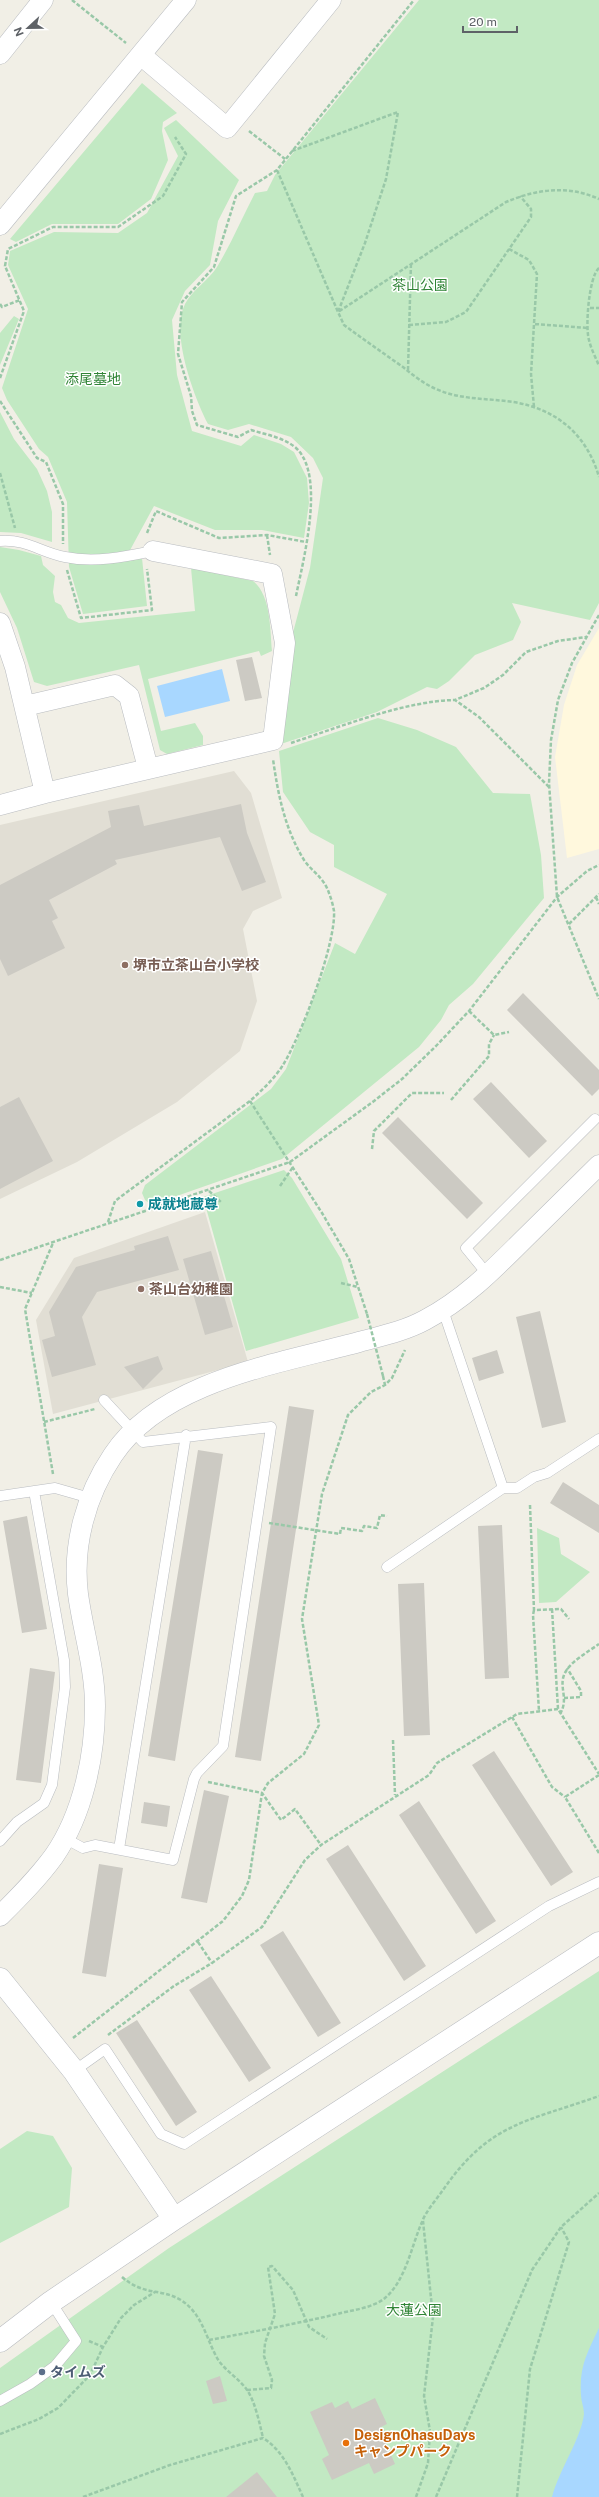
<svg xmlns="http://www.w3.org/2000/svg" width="599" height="2497" font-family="'Public Sans','Noto Sans JP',sans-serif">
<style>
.commercial{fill:#fff8dd}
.education{fill:#e1ded4}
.green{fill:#c2e9c3}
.water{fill:#a8d7ff}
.building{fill:#cccac3}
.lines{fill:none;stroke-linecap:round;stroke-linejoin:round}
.service-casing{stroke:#b9bcc0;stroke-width:11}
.minor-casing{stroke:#b9bcc0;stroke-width:21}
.tertiary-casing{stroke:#b9bcc0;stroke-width:23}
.path{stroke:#99c8a8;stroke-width:2.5;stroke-dasharray:4 2;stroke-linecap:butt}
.service{stroke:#fff;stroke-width:10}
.minor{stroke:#fff;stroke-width:20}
.tertiary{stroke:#fff;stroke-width:22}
.path-bridge{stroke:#99c8a8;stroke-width:2.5;stroke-dasharray:4 2;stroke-linecap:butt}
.education-dot{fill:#8d6e63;stroke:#fff;stroke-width:1.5}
.culture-dot{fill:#0f9aa8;stroke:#fff;stroke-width:1.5}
.service-dot{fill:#5c6f8a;stroke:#fff;stroke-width:1.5}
.food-dot{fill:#e8710a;stroke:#fff;stroke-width:1.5}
.labels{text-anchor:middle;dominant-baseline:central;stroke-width:3;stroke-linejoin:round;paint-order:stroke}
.park-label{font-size:14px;fill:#308436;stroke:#fff}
.education-label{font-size:14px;font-weight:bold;fill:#785e54;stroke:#fff;text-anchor:start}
.culture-label{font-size:14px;font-weight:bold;fill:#0d838f;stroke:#fff;text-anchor:start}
.service-label{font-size:14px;font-weight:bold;fill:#4e5e75;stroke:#fff;text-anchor:start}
.food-label{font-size:14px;font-weight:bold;fill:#c56008;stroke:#fff;text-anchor:start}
</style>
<rect width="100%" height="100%" fill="#f1efe6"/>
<path class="commercial" d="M 599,628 L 599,849 L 567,858 L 555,757 L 564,705 L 577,665 Z"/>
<path class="education" d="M 234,771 L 251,793 L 282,898 L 253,911 L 243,929 L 257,1001 L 240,1051 L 177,1102 L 77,1162 L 0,1199 L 0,825 Z
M 205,1212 L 248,1362 L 53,1414 L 36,1320 L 74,1258 Z"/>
<path class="green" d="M 419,0 L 599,0 L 599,603 L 590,620 L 512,603 L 521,622 L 513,640 L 475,655 L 449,681 L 437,689 L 427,687 L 377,712 L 278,745 L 290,644 L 310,568 L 323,478 L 313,458 L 291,437 L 249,424 L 228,430 L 208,424 C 194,397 170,333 185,304 C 192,290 209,280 217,267 C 231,244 242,218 255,193 L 267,191 L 275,175 Z
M 142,83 L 177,113 L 163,122 L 162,131 L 168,160 L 151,199 L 118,224 L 52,224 L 16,242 L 10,239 Z
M 176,120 L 239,180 L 218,221 L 210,265 L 185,291 L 172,320 L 177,375 L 192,431 L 241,446 L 254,435 L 281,444 L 294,452 L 307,478 L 309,503 L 304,538 L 262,530 L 215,530 L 154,506 L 129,552 L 142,558 L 147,606 L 83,614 L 69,567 L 67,502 L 48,457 L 39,449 L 7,400 L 2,388 L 28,309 L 8,265 L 10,251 L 54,232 L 118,233 L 147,213 L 178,156 L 164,128 Z
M 14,316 L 19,319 L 0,365 L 0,333 Z
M 0,412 L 14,439 L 37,469 L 47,491 L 52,512 L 52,542 L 21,533 L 0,532 Z
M 0,547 L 19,550 L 41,556 L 43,565 L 55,576 L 53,592 L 55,602 L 61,605 L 68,618 L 79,623 L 195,611 L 191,568 L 253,581 C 271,595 270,629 272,651 L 261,656 L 259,651 L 148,679 L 161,731 L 195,723 L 203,736 L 203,745 L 167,754 L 160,750 L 139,665 L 47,686 L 34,682 L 17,628 L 0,592 Z
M 378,718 L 417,730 L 456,747 L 493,793 L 530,794 L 541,855 L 544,898 L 473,984 L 449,1005 L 441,1020 L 419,1047 L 282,1159 L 151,1205 L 145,1200 L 142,1193 L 145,1185 L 271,1089 L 286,1069 L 335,943 L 355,954 L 387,894 L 334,867 L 334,845 L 310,832 L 283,792 L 279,751 Z
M 284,1170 L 292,1178 L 341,1259 L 359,1318 L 246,1351 L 203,1197 Z
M 537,1528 L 559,1538 L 561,1554 L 590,1572 L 556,1602 L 539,1603 Z
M 599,1971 L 599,2497 L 0,2497 L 0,2368 L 169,2248 Z
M 27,2131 L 53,2136 L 72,2168 L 69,2207 L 0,2243 L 0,2149 Z"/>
<path class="water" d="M 222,669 L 230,701 L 165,717 L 157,686 Z
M 599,2328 L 599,2497 L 552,2497 C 559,2470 581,2439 584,2414 C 584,2408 581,2401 581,2395 C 579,2367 587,2353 599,2328 Z"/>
<path class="building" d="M 252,657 L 262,698 L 245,701 L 236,660 Z
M 241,804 L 247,833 L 266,882 L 242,891 L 220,837 L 115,860 L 117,864 L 49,900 L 58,918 L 52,921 L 65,948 L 8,976 L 0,959 L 0,885 L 111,827 L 108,811 L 139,805 L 144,826 Z
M 523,993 L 599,1070 L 599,1089 L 592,1096 L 507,1010 Z
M 491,1082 L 547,1141 L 529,1158 L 473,1099 Z
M 19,1097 L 53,1161 L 0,1189 L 0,1107 Z
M 398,1117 L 483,1203 L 467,1219 L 382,1133 Z
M 168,1236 L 179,1270 L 97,1292 L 82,1317 L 96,1365 L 52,1377 L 42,1340 L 55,1336 L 49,1312 L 76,1267 L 135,1250 L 134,1246 Z
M 211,1251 L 233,1327 L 205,1335 L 183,1259 Z
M 540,1311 L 566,1422 L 542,1428 L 516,1317 Z
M 497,1350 L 504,1373 L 479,1381 L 472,1358 Z
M 158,1356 L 163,1369 L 143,1389 L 124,1367 Z
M 289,1406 L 314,1410 L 261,1761 L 235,1757 Z
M 198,1450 L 223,1454 L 175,1761 L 148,1756 Z
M 563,1482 L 599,1505 L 599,1533 L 550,1503 Z
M 27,1516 L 47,1629 L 22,1633 L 3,1521 Z
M 502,1525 L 509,1678 L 485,1679 L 478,1526 Z
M 424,1583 L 430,1735 L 404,1736 L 398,1584 Z
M 30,1668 L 55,1672 L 41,1783 L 16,1780 Z
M 494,1751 L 573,1872 L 551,1886 L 472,1765 Z
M 204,1790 L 229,1796 L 207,1903 L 181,1898 Z
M 419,1801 L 496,1921 L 476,1934 L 399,1815 Z
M 144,1802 L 170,1806 L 167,1827 L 141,1823 Z
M 348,1845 L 426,1966 L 404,1981 L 326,1859 Z
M 99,1864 L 123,1868 L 106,1977 L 82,1973 Z
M 283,1931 L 341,2023 L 318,2037 L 260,1945 Z
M 211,1976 L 271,2068 L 249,2082 L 189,1990 Z
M 137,2020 L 197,2112 L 176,2126 L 116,2033 Z
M 220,2376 L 227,2401 L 213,2404 L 206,2381 Z
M 375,2398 L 387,2424 L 379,2428 L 395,2464 L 374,2474 L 369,2463 L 332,2480 L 322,2459 L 329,2455 L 310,2412 L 332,2402 L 335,2408 L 348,2401 L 352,2409 Z
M 257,2472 L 277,2497 L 226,2497 Z"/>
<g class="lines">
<g class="service-casing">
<path id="service" d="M 0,541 C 27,539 40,552 65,557 C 94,563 124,557 153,551
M 488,1275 L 466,1248 L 595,1119
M 443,1310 L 503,1488 L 517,1488 L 534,1477 L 547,1473 L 599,1439
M 0,1496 L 55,1488 L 90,1498
M 387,1567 L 503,1488
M 64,1838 L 83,1848 L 95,1845 L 173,1860 L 194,1779 L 197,1773 L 223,1746 L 271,1427 L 143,1442 L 104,1400
M 0,1841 L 17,1822 L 44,1803 L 52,1785 L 65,1687 L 64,1660 L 34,1491
M 119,1849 L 186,1435
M 74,2071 L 105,2049 L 161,2134 L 184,2144 L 549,1906 L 599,1882
M 0,2401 L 30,2384 L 55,2366 L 76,2341 L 51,2302"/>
</g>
<g class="minor-casing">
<path id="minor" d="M 0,54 L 43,0
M 142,56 L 227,128 L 331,0
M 0,225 L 186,0
M 0,623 L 15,667 L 45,793
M 25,706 L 115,685 L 129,696 L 148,768
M 0,805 L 45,793 L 273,740 L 285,643 L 272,574 L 153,551
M 0,1916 C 19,1897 38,1878 54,1856 C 83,1814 95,1756 95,1706 C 95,1668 83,1631 78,1594 C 72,1545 86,1495 113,1455 C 162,1381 278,1364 359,1342 C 381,1336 405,1331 425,1320 C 463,1300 492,1271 522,1241 C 547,1216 573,1191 599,1165"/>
</g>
<g class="tertiary-casing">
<path id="tertiary" d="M 0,1979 L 74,2071 L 174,2219
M 0,2341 L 51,2302 L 174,2219 L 599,1943"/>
</g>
<path class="path" d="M 72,0 L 126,43
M 249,131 L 285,159
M 292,151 L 398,112 L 386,179 L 365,243 L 338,312 L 344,325 C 363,339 383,353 403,367 C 413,375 424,384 436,389 C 461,400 486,398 513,402 C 557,409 587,435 599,477
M 277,170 L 338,312 L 506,202 C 537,189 568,185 599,199
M 509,249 L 529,260 L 537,274 L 531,374 L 534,407
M 599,268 C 589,276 585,327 589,340 C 591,349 596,358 599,366
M 0,304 L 2,307 L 20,300
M 590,308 L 599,308
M 535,324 L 588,328
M 409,325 L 446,322 L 466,312 L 531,217 L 531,209 L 520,196
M 408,370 L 411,263
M 0,378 L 24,311 L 5,266 L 8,249 L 53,227 L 118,227 L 163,196 L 186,154 L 175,137
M 0,401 L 37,458 L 46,462 L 63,504 L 63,544
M 0,473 L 15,528
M 147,533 L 156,511 L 219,538 L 267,535 L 306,542
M 267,535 L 270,555
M 67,570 L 81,618 L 152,610 L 147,569
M 296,596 C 303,561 326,475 296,448 C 283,437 267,435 251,430 L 238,437 L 197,425 L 192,411 L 191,396 L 178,354 L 182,302 L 214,267 L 236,196 L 277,170 L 414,0
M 599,615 L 572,663 L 558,700 L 551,740 L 549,783 L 557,897 L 599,999
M 291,743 C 340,727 404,701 455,700
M 549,787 L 479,717 L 455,700 L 484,688 L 503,675 L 526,652 L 558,641 L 586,637
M 596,897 L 599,904
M 569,924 L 599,894
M 469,1011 L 494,1035 L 509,1032
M 451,1100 L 489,1056 L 489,1044 L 494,1035
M 250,1101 L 322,1213 L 349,1259 L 367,1314
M 372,1149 L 374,1131 L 412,1093 L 444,1093
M 280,1186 L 293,1167
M 209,1191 L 221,1202
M 108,1222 L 115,1201 L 250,1101 C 262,1090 275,1078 283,1065 C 301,1036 336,944 334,911 C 333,905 331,898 329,893 C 323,876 312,872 304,860 C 285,829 278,795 273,759
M 0,1260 L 290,1162 L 374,1101 L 402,1079 L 436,1046 L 469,1011 L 557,897 L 587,871 L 599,865
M 341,1283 L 358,1287
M 0,1287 L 32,1293
M 383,1376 L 385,1385
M 44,1422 L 95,1409
M 53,1474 L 25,1309 L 53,1243
M 530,1505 L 534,1610 L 561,1609 L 569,1619
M 269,1523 L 340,1534 L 341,1528 L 362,1531 L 364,1526 L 377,1528 L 380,1515 L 387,1516
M 552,1609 L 558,1709
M 534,1610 L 533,1615 L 539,1711
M 564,1698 L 581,1697 L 581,1691 L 567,1668
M 560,1714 C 569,1699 559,1688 564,1675 C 569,1662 588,1652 599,1644
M 512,1717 L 552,1787 L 565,1797
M 393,1740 L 395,1795
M 599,1775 L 565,1797 L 599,1853
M 208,1782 L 262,1793 L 281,1820 L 295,1809 L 321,1845
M 198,1942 L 212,1963
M 108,2035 L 174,1986 L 212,1963 L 262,1927 L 305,1860 L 321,1845 L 429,1775 L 437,1763 L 517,1714 L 558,1709 L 599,1774
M 73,2038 L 223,1921 L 242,1896 L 249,1880 L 262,1793 L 268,1783 L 304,1754 L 319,1725 L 302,1619 L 322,1494 L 348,1415 L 371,1392 L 385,1385 L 392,1378 L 405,1350
M 122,2277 C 144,2296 160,2288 181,2300 C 202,2314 205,2335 216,2356 C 223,2370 238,2377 247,2390 C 255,2401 260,2425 263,2438
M 209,2340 C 252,2332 295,2324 337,2314 C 352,2310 373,2308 385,2298 C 406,2280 411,2247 422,2222 C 426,2211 436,2200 443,2190 C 490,2122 527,2122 599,2096
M 89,2341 L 103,2347
M 247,2390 L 271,2388 L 272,2380 L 264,2356 L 265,2343 L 275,2314 L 268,2267 L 272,2266 L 293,2290 L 309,2327 L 327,2339
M 0,2434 L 39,2419 L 58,2408 L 90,2375 L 103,2347 L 121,2318 L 134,2305 L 155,2292
M 83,2497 L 170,2465 L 263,2438 C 284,2451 293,2475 303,2497
M 416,2497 L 428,2463 L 430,2431 L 424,2396 L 433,2317 L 423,2221
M 436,2497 L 532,2270 L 561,2227 L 599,2193
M 517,2497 L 530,2369 L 569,2242 L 561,2227"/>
<use href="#service" class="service"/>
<use href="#minor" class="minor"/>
<use href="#tertiary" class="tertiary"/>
<path class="path-bridge" d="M 367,1314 L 383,1376"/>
</g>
<g class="education-dot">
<circle cx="125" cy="965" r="4"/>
<circle cx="141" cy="1289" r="4"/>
</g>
<circle class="culture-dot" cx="140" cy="1204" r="4"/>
<circle class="service-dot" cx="42" cy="2372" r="4"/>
<circle class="food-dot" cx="346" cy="2443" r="4"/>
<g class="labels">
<g class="park-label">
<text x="420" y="285">茶山公園</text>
<text x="93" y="379">添尾墓地</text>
<text x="414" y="2310">大蓮公園</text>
</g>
<g class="education-label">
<text x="133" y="965">堺市立茶山台小学校</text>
<text x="149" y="1289">茶山台幼稚園</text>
</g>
<g class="culture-label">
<text x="148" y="1204">成就地蔵尊</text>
</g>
<g class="service-label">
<text x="50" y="2372">タイムズ</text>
</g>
<g class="food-label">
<text x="354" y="2435">DesignOhasuDays<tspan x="354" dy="16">キャンプパーク</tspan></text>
</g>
</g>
<g transform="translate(28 28) rotate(248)" stroke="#ffffff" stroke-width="3" paint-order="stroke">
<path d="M0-3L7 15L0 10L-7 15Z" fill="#5e6267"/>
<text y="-6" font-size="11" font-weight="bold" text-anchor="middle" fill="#5e6267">N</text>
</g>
<path d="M463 26v6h54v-6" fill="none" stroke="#5e6267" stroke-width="2"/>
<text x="469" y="26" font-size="12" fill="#5e6267" stroke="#ffffff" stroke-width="3" paint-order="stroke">20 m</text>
</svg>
